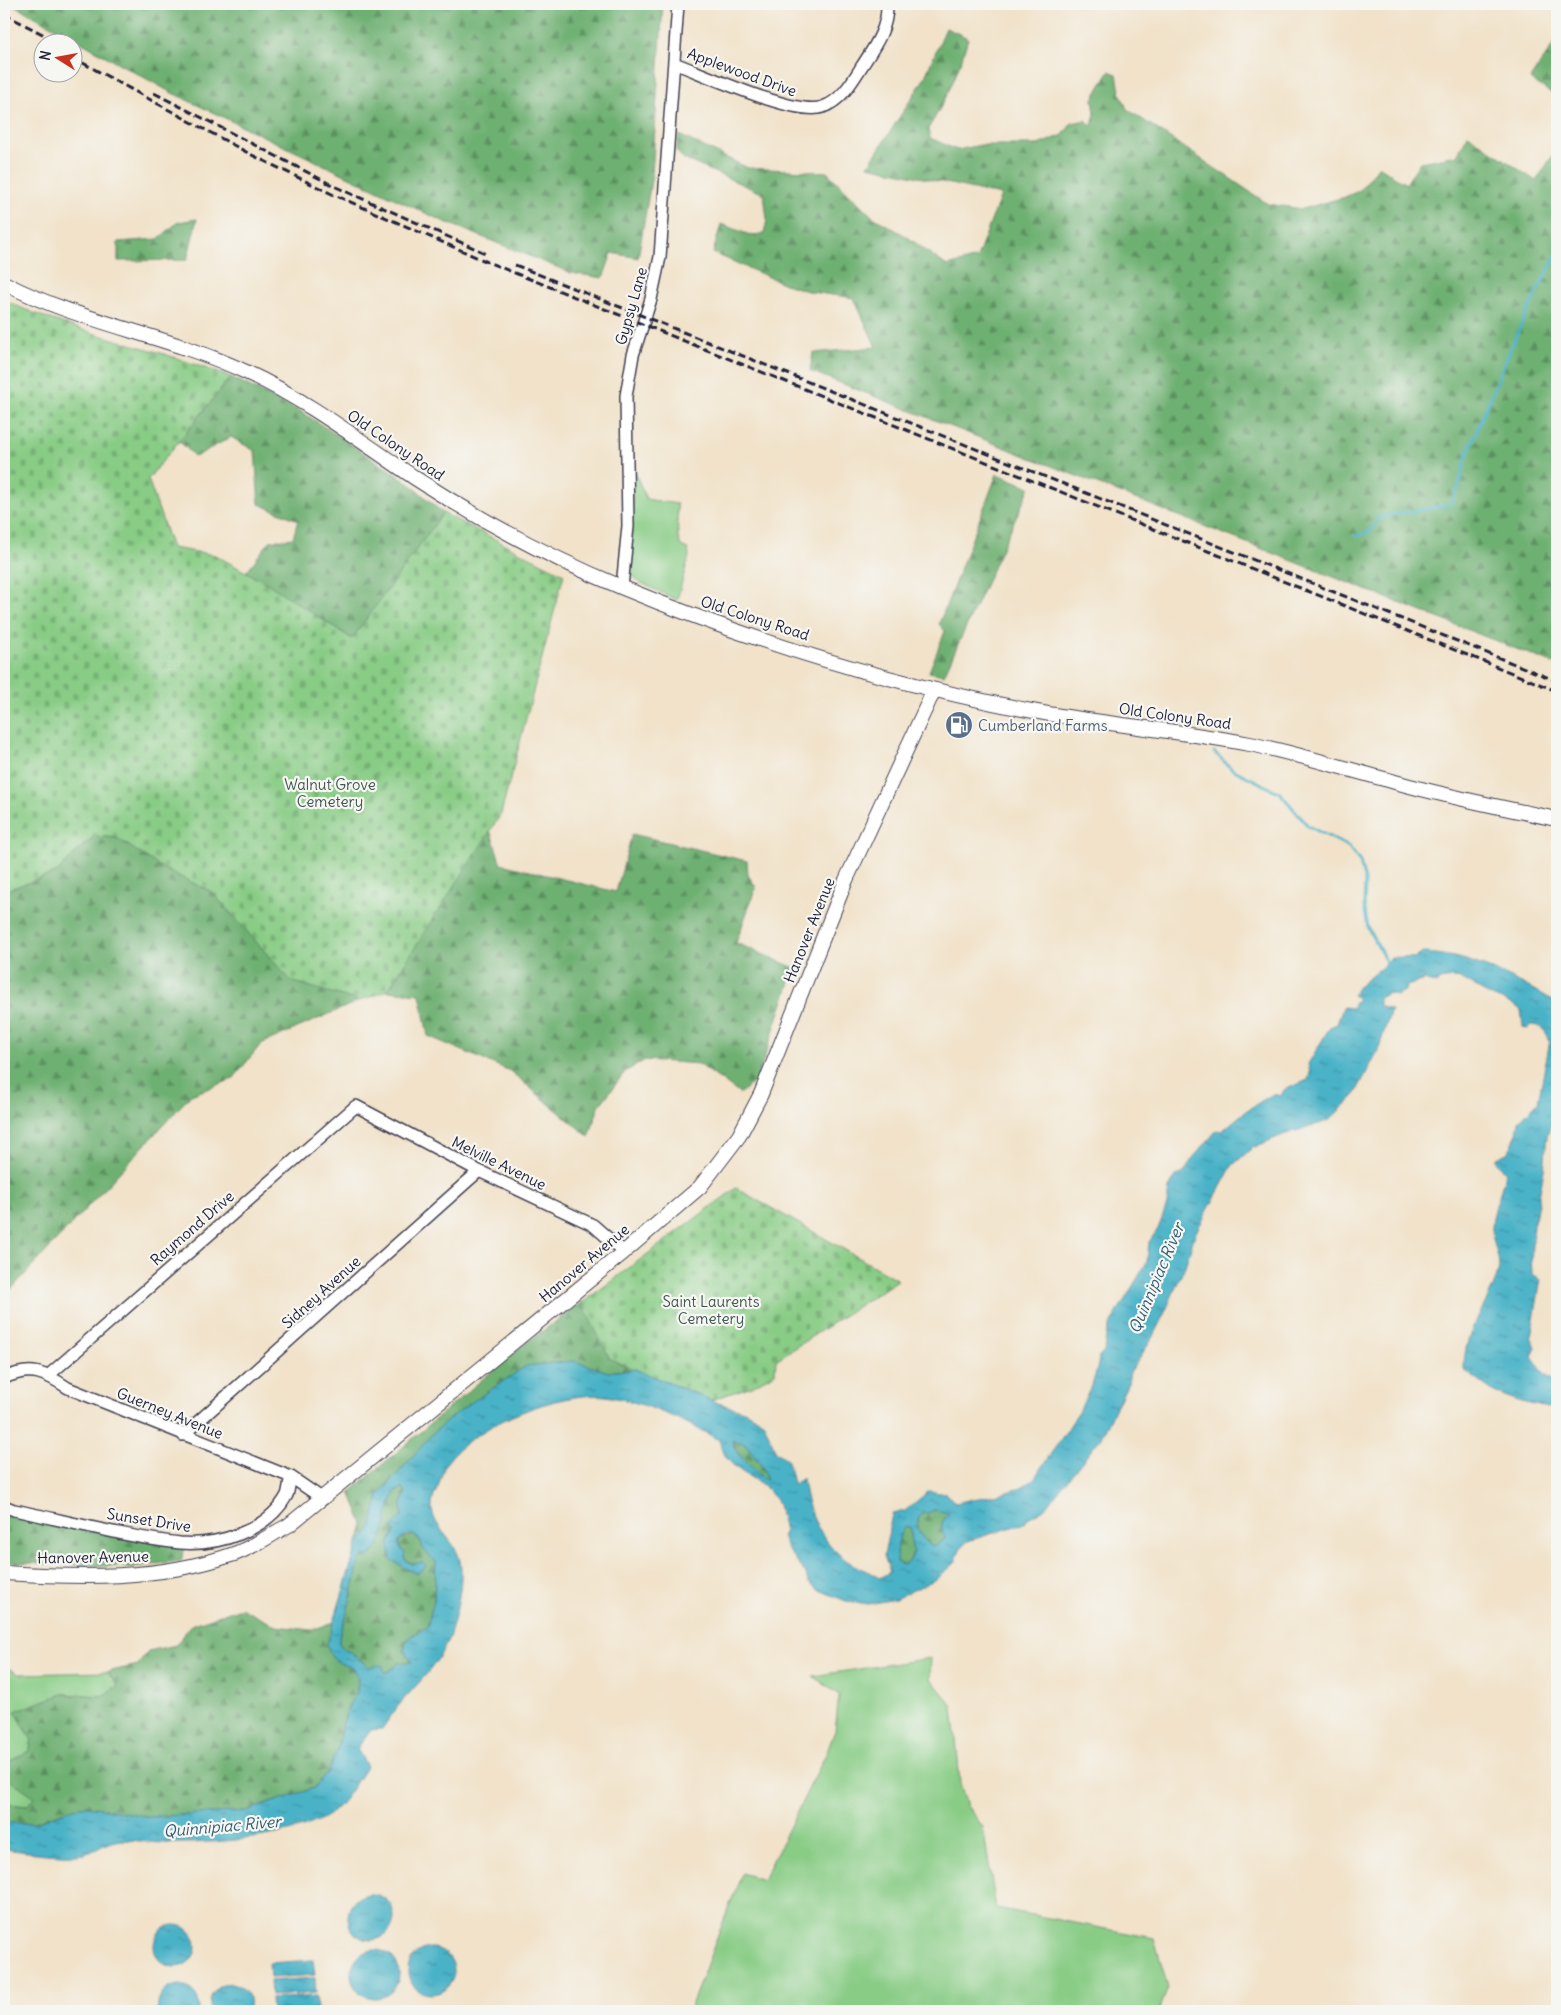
<svg xmlns="http://www.w3.org/2000/svg" width="1561" height="2015" font-family="Delius,sans-serif">
<style>
.green{fill:#88cc85;stroke:#557760}
.forest{fill:url(#forest-firs);stroke:#486956}
.cemetery{fill:url(#cemetery-stones);stroke:#557760}
.water{fill:url(#water-ripples);stroke:#366a81;fill-rule:evenodd}
.lines{fill:none;stroke-linecap:round;stroke-linejoin:round}
.stream{stroke:#49b2c7;stroke-width:3}
.minor-casing{stroke:#413f50;stroke-width:14}
.major-casing{stroke:#413f50;stroke-width:16}
.minor{stroke:#fff;stroke-width:11}
.major{stroke:#fff;stroke-width:14}
.rail{stroke:#22223b;stroke-width:3;stroke-dasharray:8 4;stroke-linecap:butt}
.labels{text-anchor:middle;dominant-baseline:central;stroke-width:4.5;stroke-linejoin:round;paint-order:stroke}
.street-label{font-size:15px;fill:#22223b;stroke:#f6f6f2}
.service-label{font-size:15px;fill:#4e5e75;stroke:#f6f6f2;text-anchor:start}
.park-label{font-size:15px;fill:#415551;stroke:#f6f6f2}
.water-label{font-size:16px;font-style:italic;fill:#325c73;stroke:#f6f6f2}
</style>
<defs>
<pattern id="forest-firs" width="22" height="20" patternUnits="userSpaceOnUse" patternTransform="scale(1.25)"><rect width="22" height="20" fill="#6eb072"/><path d="M5 1l3.5 6h-7zM16 11l3.5 6h-7z" fill="#5a8f5f"/></pattern>
<pattern id="cemetery-stones" width="16" height="16" patternUnits="userSpaceOnUse" patternTransform="scale(1.25)"><rect width="16" height="16" fill="#88cc85"/><path d="M2 7V4a2 2 0 0 1 4 0v3zM10 15v-3a2 2 0 0 1 4 0v3z" fill="#75af74"/></pattern>
<pattern id="water-ripples" width="26" height="14" patternUnits="userSpaceOnUse" patternTransform="scale(1.25)"><rect width="26" height="14" fill="#49b2c7"/><path d="M2 4q2-2 4 0t4 0M15 11q2-2 4 0t4 0" fill="none" stroke="#3c90a3"/></pattern>
</defs>
<rect width="100%" height="100%" fill="#f6f6f2"/>
<filter id="ink" filterUnits="userSpaceOnUse"><feTurbulence type="fractalNoise" baseFrequency=".02" numOctaves="2"/><feDisplacementMap in="SourceGraphic" scale="10" xChannelSelector="R" yChannelSelector="G"/><feConvolveMatrix kernelMatrix="1 2 1 2 8 2 1 2 1" color-interpolation-filters="sRGB"/></filter>
<filter id="wash" filterUnits="userSpaceOnUse"><feTurbulence type="fractalNoise" baseFrequency=".0096" numOctaves="4" result="noise"/><feDisplacementMap in="SourceGraphic" scale="20" xChannelSelector="R" yChannelSelector="G"/><feGaussianBlur stdDeviation="1.12" result="paint"/><feColorMatrix in="noise" values="0 0 0 0 0 0 0 0 0 0 0 0 0 0 0 0 0 1.4 0 .05"/><feComposite in="paint" operator="in"/></filter>
<g filter="url(#wash)">
<rect width="100%" height="100%" fill="#f1e2c9"/>
<path class="green" d="M 633,467 L 646,499 L 677,504 L 678,538 L 681,546 L 688,549 L 689,556 L 677,600 L 637,581 L 631,574 Z
M 931,1658 L 930,1678 L 953,1706 L 960,1783 L 967,1806 L 983,1827 L 996,1908 L 1154,1938 L 1168,1988 L 1159,2011 L 1034,2011 L 1007,2003 L 952,2011 L 689,2011 L 742,1873 L 763,1880 L 825,1756 L 835,1731 L 839,1695 L 813,1676 Z
M 4,1665 L 18,1674 L 107,1672 L 118,1686 L 102,1696 L 63,1694 L 32,1740 L 30,1751 L 35,1797 L 27,1806 L 4,1804 Z"/>
<path class="forest" d="M 12,4 L 663,4 L 652,175 L 638,258 L 612,253 L 603,278 L 571,273 L 438,219 L 172,93 Z
M 946,28 L 968,38 C 959,71 946,100 928,129 L 930,138 L 957,150 L 981,145 L 1038,145 L 1063,135 L 1072,123 L 1086,120 L 1092,126 L 1095,113 L 1093,99 L 1109,71 L 1117,74 L 1120,92 L 1127,109 L 1268,204 L 1302,209 L 1345,197 L 1360,190 L 1379,166 L 1406,184 L 1420,162 L 1457,155 L 1468,135 L 1536,181 L 1557,149 L 1557,665 L 810,371 L 813,353 L 876,347 L 854,298 L 811,292 L 785,284 L 713,253 L 721,224 L 753,236 L 764,233 L 767,220 L 764,194 L 684,159 L 676,151 L 679,135 L 748,168 L 827,172 L 873,217 L 906,236 L 947,266 L 977,258 L 1001,195 L 868,166 L 924,79 Z
M 1555,42 L 1557,45 L 1557,58 L 1552,68 L 1557,79 L 1557,97 L 1530,79 Z
M 197,219 L 187,260 L 118,261 L 118,242 L 158,239 L 178,222 Z
M 231,377 L 302,412 L 409,483 L 443,513 L 353,639 L 246,572 L 270,541 L 293,538 L 298,520 L 259,504 L 255,451 L 231,437 L 195,457 L 179,441 Z
M 997,474 L 1030,487 L 944,675 L 929,672 L 945,631 L 939,624 Z
M 490,830 L 501,864 L 616,892 L 632,834 L 747,861 L 748,875 L 756,887 L 736,943 L 795,968 L 757,1079 L 740,1094 L 699,1064 L 645,1060 L 625,1072 L 599,1106 L 589,1137 L 510,1071 L 428,1036 L 420,994 L 387,991 Z
M 95,836 L 117,838 L 164,869 L 212,892 L 291,981 L 359,1001 L 261,1044 L 233,1079 L 191,1095 L 4,1297 L 4,891 L 58,872 L 76,852 Z
M 584,1301 L 610,1359 L 635,1369 L 608,1372 L 574,1361 L 435,1431 L 379,1495 L 370,1532 L 358,1542 L 363,1524 L 350,1492 L 519,1348 Z
M 731,1440 L 745,1443 L 763,1468 L 767,1480 C 752,1472 738,1455 731,1440 Z
M 403,1487 L 406,1492 L 402,1504 L 402,1516 L 393,1527 L 395,1532 L 389,1544 L 416,1574 L 426,1567 L 406,1561 L 398,1544 L 401,1539 L 414,1535 L 436,1562 L 434,1601 L 427,1627 L 408,1638 L 404,1650 L 412,1662 L 398,1663 L 396,1667 L 385,1673 L 374,1666 L 369,1667 L 350,1652 L 344,1650 L 339,1643 L 339,1636 L 347,1613 L 360,1559 L 396,1491 Z
M 4,1508 L 185,1548 L 181,1561 L 132,1567 L 4,1562 Z
M 941,1510 L 950,1513 L 942,1522 L 945,1539 L 934,1546 C 921,1541 911,1523 923,1512 Z
M 905,1526 L 910,1527 C 913,1536 909,1543 914,1552 L 910,1561 L 903,1565 L 897,1562 C 896,1551 897,1536 905,1526 Z
M 241,1608 L 276,1626 L 312,1630 L 334,1622 L 327,1644 L 341,1664 L 352,1667 L 358,1678 L 357,1693 L 350,1703 L 341,1728 L 338,1749 L 328,1771 L 314,1788 L 247,1811 L 150,1817 L 88,1806 L 74,1808 L 32,1823 L 4,1823 L 4,1804 L 27,1806 L 35,1797 L 5,1776 L 5,1764 L 29,1751 L 32,1740 L 15,1711 L 63,1694 L 102,1696 L 118,1686 L 107,1672 L 138,1665 L 148,1651 L 176,1645 L 191,1625 Z"/>
<path class="cemetery" d="M 4,300 C 54,324 108,337 161,353 C 184,360 207,369 231,377 L 148,479 L 172,548 L 215,555 L 268,584 L 352,639 L 443,513 L 564,574 L 501,814 L 387,991 L 359,1001 L 291,981 L 212,892 L 164,869 L 117,838 L 95,836 L 76,852 L 58,872 L 4,891 Z
M 736,1188 L 898,1280 L 776,1360 L 775,1373 L 752,1386 L 711,1400 L 610,1359 L 582,1303 Z"/>
<path class="water" d="M 1423,953 C 1473,955 1515,979 1557,1003 L 1557,1102 C 1556,1113 1552,1121 1548,1132 C 1545,1143 1546,1158 1544,1170 C 1538,1205 1529,1239 1532,1274 L 1541,1279 L 1531,1336 L 1536,1348 L 1532,1356 L 1545,1375 L 1557,1383 L 1557,1410 L 1521,1402 L 1494,1392 L 1464,1370 C 1463,1330 1487,1309 1498,1273 C 1502,1258 1491,1243 1492,1228 C 1492,1212 1502,1189 1506,1172 L 1496,1162 L 1496,1158 L 1509,1152 L 1517,1133 L 1519,1121 L 1538,1102 L 1550,1041 C 1547,1032 1541,1024 1530,1025 L 1528,1029 L 1523,1027 L 1521,1010 C 1510,1001 1498,1000 1486,993 C 1464,982 1468,975 1439,980 L 1437,984 L 1424,980 L 1407,986 L 1404,992 L 1396,996 L 1389,993 L 1379,998 L 1379,1006 L 1391,1010 L 1378,1051 L 1353,1098 L 1328,1121 L 1283,1135 L 1252,1148 L 1232,1166 L 1195,1234 L 1185,1266 L 1166,1310 L 1150,1342 L 1130,1372 L 1128,1383 L 1101,1438 L 1044,1509 L 1028,1518 L 1025,1523 L 968,1541 L 960,1549 L 955,1563 L 938,1578 L 895,1599 L 869,1604 L 846,1601 L 817,1589 L 808,1582 L 806,1574 L 789,1552 L 782,1537 L 785,1531 C 782,1521 780,1506 774,1497 C 756,1472 728,1476 719,1440 C 685,1421 645,1402 606,1396 C 561,1390 474,1425 447,1462 C 443,1468 441,1479 438,1487 C 436,1492 432,1499 432,1505 C 431,1528 456,1539 460,1561 C 464,1578 457,1611 452,1628 C 444,1658 424,1677 404,1699 C 396,1708 389,1719 382,1729 L 370,1730 L 357,1749 L 367,1766 C 357,1780 348,1797 336,1809 C 306,1839 206,1844 164,1843 C 151,1843 138,1840 126,1840 C 106,1840 103,1848 87,1853 C 71,1859 22,1851 4,1849 L 4,1823 L 34,1823 L 74,1808 L 88,1806 L 150,1817 L 247,1811 L 314,1788 L 328,1771 L 338,1749 L 341,1728 L 350,1703 L 357,1693 L 358,1678 L 352,1667 C 337,1663 331,1660 327,1644 L 358,1542 L 370,1532 L 379,1495 L 435,1431 L 466,1406 L 526,1366 L 574,1361 L 608,1372 L 635,1369 L 718,1403 L 744,1411 L 763,1421 L 776,1452 L 788,1461 L 793,1484 L 803,1478 C 806,1508 818,1536 842,1557 C 854,1567 868,1570 879,1578 L 890,1572 L 884,1556 L 892,1514 L 905,1511 L 929,1491 L 946,1494 L 956,1503 C 980,1496 1007,1496 1029,1483 C 1035,1480 1039,1470 1043,1465 C 1063,1436 1096,1392 1099,1357 L 1104,1352 L 1106,1337 L 1112,1321 L 1147,1262 L 1149,1242 L 1158,1229 L 1167,1205 L 1169,1188 L 1176,1176 L 1184,1173 L 1192,1159 L 1217,1130 L 1222,1131 L 1247,1110 L 1273,1094 L 1281,1096 L 1284,1090 L 1308,1080 L 1310,1073 L 1308,1064 L 1330,1027 L 1337,1024 L 1343,1007 L 1352,1008 L 1358,998 L 1352,995 C 1362,979 1380,973 1391,957 L 1415,958 ZM 732,1440 L 745,1443 L 763,1468 L 767,1480 C 759,1476 757,1472 751,1466 C 742,1455 736,1457 732,1440 ZM 403,1488 L 406,1492 L 402,1504 L 402,1516 L 392,1527 L 395,1532 L 389,1544 L 391,1560 L 416,1574 L 426,1567 L 424,1562 L 413,1564 L 406,1561 L 404,1558 L 405,1552 L 401,1549 L 398,1541 L 408,1535 L 414,1535 L 421,1542 L 423,1549 L 436,1562 L 434,1601 L 427,1627 L 408,1638 L 404,1650 L 412,1662 L 398,1663 L 395,1667 L 385,1673 L 382,1665 L 369,1667 L 350,1652 L 344,1650 L 339,1643 L 339,1636 L 347,1613 L 360,1559 L 364,1556 L 370,1556 C 392,1533 383,1516 396,1491 ZM 934,1510 L 949,1513 C 940,1523 940,1526 945,1539 L 934,1546 C 921,1541 911,1523 923,1512 L 928,1513 ZM 905,1527 L 910,1527 C 913,1536 909,1543 914,1552 L 910,1561 L 903,1565 L 897,1562 C 898,1550 896,1537 905,1527 Z
M348 1917a23 23 0 1 1 46 0a23 23 0 1 1-46 0Z
M154 1946a21 21 0 1 1 42 0a21 21 0 1 1-42 0Z
M408 1971a23 23 0 1 1 46 0a23 23 0 1 1-46 0Z
M351 1974a24 24 0 1 1 48 0a24 24 0 1 1-48 0Z
M 313,1960 L 315,1975 L 270,1978 L 269,1963 Z
M 315,1978 L 316,1993 L 271,1996 L 270,1981 Z
M 231,1983 C 245,1986 253,1997 248,2011 L 211,2011 C 207,1996 215,1985 231,1983 Z
M 180,1985 C 194,1989 200,1997 199,2011 L 158,2011 C 156,1996 165,1986 180,1985 Z
M 316,1996 L 317,2011 L 272,2011 L 271,1999 Z"/>
<g class="lines">
<path class="stream" d="M 1355,536 L 1368,533 L 1380,517 L 1449,505 C 1461,490 1462,466 1470,447 C 1497,383 1521,316 1557,255
M 1214,752 L 1232,769 L 1280,793 L 1308,826 L 1349,847 L 1360,862 L 1365,881 L 1364,906 L 1368,928 L 1389,967"/>
</g>
</g>
<g filter="url(#ink)">
<g class="lines">
<g class="minor-casing">
<path id="minor" d="M 674,63 C 704,74 796,117 823,107 C 841,101 852,82 862,66 C 875,46 888,28 887,4
M 622,587 L 628,526 L 626,396 L 633,355 L 651,299 L 660,257 L 678,4
M 49,1375 L 356,1106 L 479,1171 L 593,1225 L 624,1252
M 4,1378 C 31,1366 44,1372 68,1388 L 291,1477 L 323,1499
M 183,1435 L 479,1171
M 4,1506 L 14,1510 C 67,1521 126,1537 180,1543 C 217,1546 268,1531 287,1495 C 289,1490 289,1482 291,1477"/>
</g>
<g class="major-casing">
<path id="major" d="M 4,283 C 81,323 168,335 246,372 C 307,400 360,441 415,478 C 480,520 549,557 621,587 C 751,641 889,683 1027,710 C 1101,724 1176,730 1250,744 C 1299,754 1346,769 1395,782 C 1448,797 1503,808 1557,819
M 4,1573 C 80,1578 158,1580 231,1555 C 251,1549 270,1535 289,1525 L 624,1252 L 700,1187 L 739,1136 L 761,1094 L 846,880 L 934,690"/>
</g>
<use href="#minor" class="minor"/>
<use href="#major" class="major"/>
<path class="rail" d="M 4,14 L 58,42
M 72,57 L 248,153 L 332,194 L 490,263 L 1557,691
M 154,93 L 336,187 L 485,253
M 515,265 L 1557,681"/>
</g>
</g>
<defs>
<g id="fuel-disc" transform="scale(1.4375)"><circle r="9.5" fill="#5c6f8a" stroke="#f6f6f2"/><path d="M-5.5-6h7V0h2V4h1.3V-2.5L3-4.5l.8-.8L6-3V5H2.5V1h-1V6h-7ZM-4.2-4.7v3.2H.2V-4.7Z" fill="#fff"/></g>
</defs>
<g fill-rule="evenodd">
<use href="#fuel-disc" x="959" y="725"/>
</g>
<g class="labels">
<g class="street-label">
<text transform="translate(742 72) rotate(20)">Applewood Drive</text>
<text transform="translate(631 306) rotate(-74)">Gypsy Lane</text>
<text transform="translate(396 445) rotate(34)">Old Colony Road</text>
<text transform="translate(755 618) rotate(18)">Old Colony Road</text>
<text transform="translate(1175 716) rotate(8)">Old Colony Road</text>
<text transform="translate(809 930) rotate(-68)">Hanover Avenue</text>
<text transform="translate(499 1163) rotate(26)">Melville Avenue</text>
<text transform="translate(192 1228) rotate(-41)">Raymond Drive</text>
<text transform="translate(584 1263) rotate(-40)">Hanover Avenue</text>
<text transform="translate(321 1292) rotate(-42)">Sidney Avenue</text>
<text transform="translate(170 1413) rotate(22)">Guerney Avenue</text>
<text transform="translate(149 1520) rotate(9)">Sunset Drive</text>
<text transform="translate(93 1557) rotate(-1)">Hanover Avenue</text>
</g>
<g class="service-label">
<text x="978" y="725">Cumberland Farms</text>
</g>
<g class="park-label">
<text x="330" y="784">Walnut Grove<tspan x="330" dy="17">Cemetery</tspan></text>
<text x="711" y="1301">Saint Laurents<tspan x="711" dy="17">Cemetery</tspan></text>
</g>
<g class="water-label">
<text transform="translate(1156 1278) rotate(-67)">Quinnipiac River</text>
<text transform="translate(222 1826) rotate(-5)">Quinnipiac River</text>
</g>
</g>
<rect width="1561" height="2015" fill="none" stroke="#f6f6f2" stroke-width="20"/>
<g transform="translate(58 58) rotate(281)"><circle r="24" fill="#f6f6f2" stroke="#a1a1a9"/>
<path d="M0-4L9 19L0 12L-9 19Z" fill="#c8321e"/>
<text y="-8" font-size="14" font-weight="bold" text-anchor="middle" fill="#22223b">N</text>
</g>
</svg>
